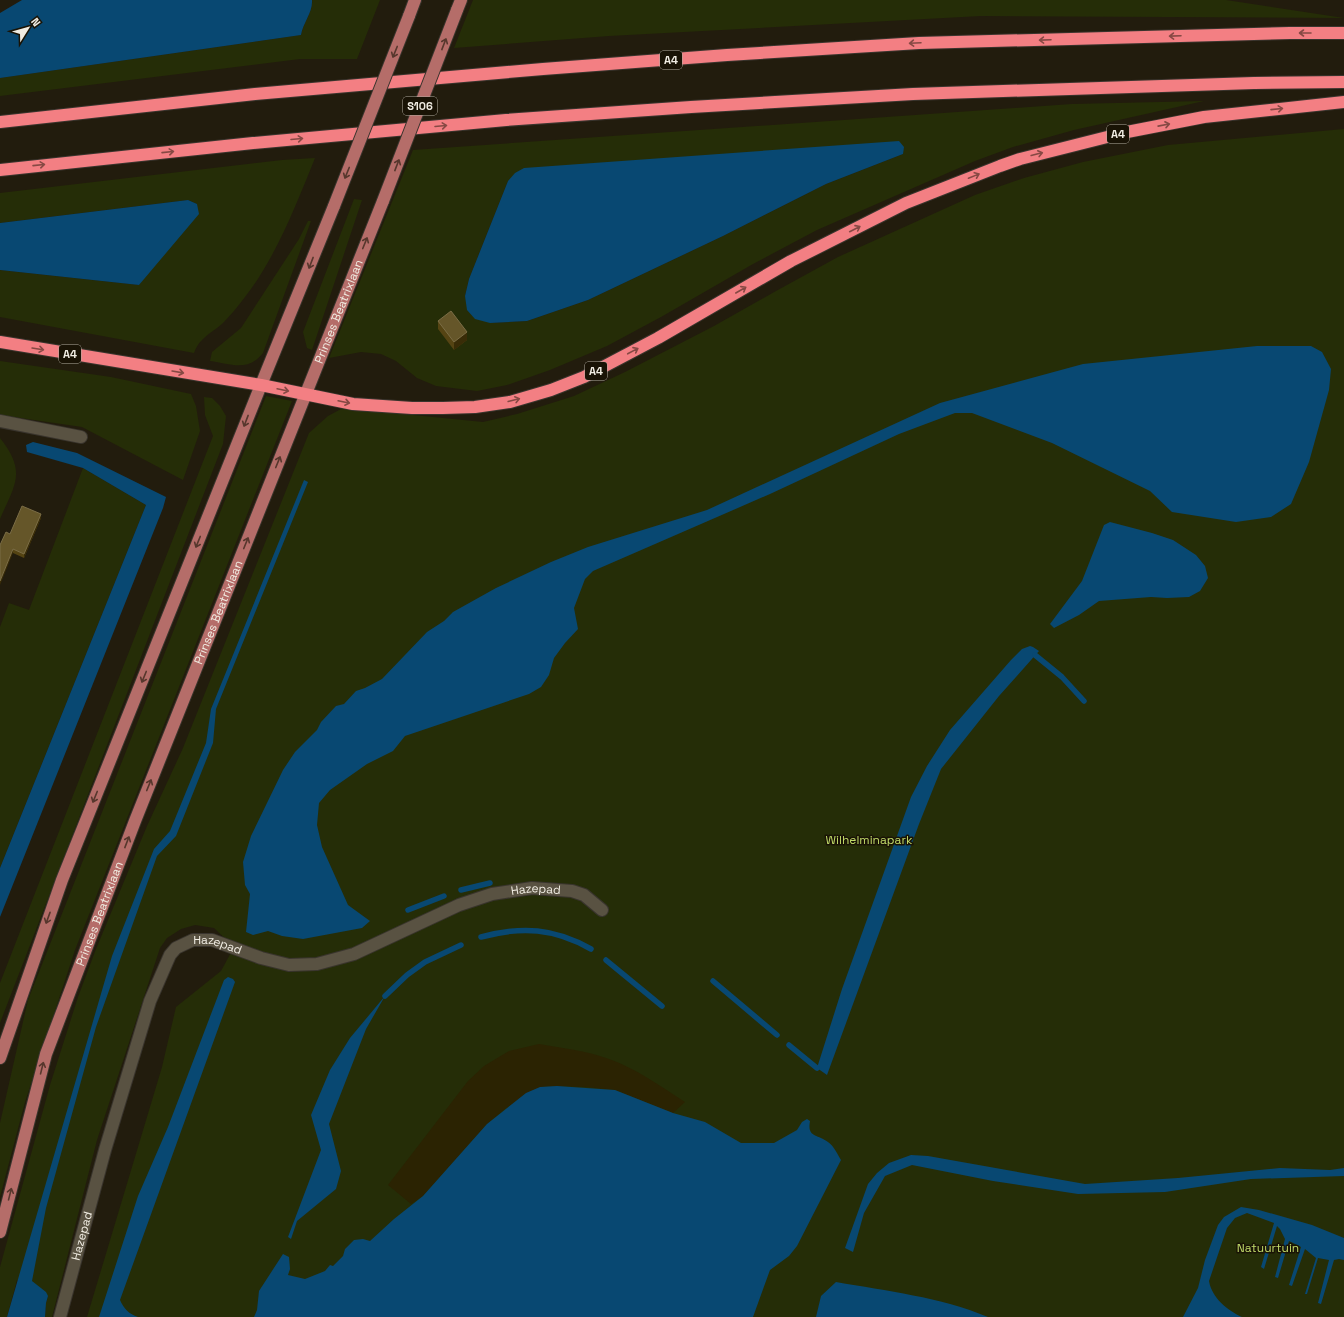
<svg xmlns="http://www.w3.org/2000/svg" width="1344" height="1317" font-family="'Space Grotesk',sans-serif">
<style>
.green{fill:#252d07;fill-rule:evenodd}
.sand{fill:#2b2302}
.water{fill:#084872}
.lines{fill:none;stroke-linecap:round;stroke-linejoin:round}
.stream{stroke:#084872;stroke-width:5.5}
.street-casing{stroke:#39342d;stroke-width:14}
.primary-casing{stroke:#39342d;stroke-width:14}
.highway-casing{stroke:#39342d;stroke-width:14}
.street{stroke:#595242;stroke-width:12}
.primary{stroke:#b56d69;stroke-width:12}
.highway{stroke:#f37f83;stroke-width:12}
.primary-bridge-casing{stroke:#39342d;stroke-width:14;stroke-linecap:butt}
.primary-bridge{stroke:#b56d69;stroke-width:12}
.wall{fill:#554413}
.shaded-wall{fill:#392c07}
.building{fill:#655629;stroke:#7b6d46}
.oneway{stroke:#864944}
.oneway2{stroke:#57372d}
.labels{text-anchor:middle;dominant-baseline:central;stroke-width:3;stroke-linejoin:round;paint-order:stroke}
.shield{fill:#191305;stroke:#b0aba0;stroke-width:1}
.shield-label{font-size:11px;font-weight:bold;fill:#f0ece2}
.street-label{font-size:12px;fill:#f0ece2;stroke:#191305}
.park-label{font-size:12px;fill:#c2dc69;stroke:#191305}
</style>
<rect width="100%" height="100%" fill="#221c0d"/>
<path class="green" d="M 312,0 L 380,0 L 357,59 L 300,59 L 0,96 L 0,78 L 301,35 C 303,23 313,12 312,0 Z
M 473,0 L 1226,0 L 1344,18 L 981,16 L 609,36 L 454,48 Z
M 1204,101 L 1074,130 L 1013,147 L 975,161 L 817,230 L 753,264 L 661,317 L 607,346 L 550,370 L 507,385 L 477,391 L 436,386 L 417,378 L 396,361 L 381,354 L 361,352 L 329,358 L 413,150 L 1072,104 ZM 903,154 L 826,184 L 723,236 L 588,300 L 527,321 L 490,323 L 465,296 L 469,279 L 508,181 Z
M 1344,129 L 1344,1317 L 87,1317 L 162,1067 L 176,1007 L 221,971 L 234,947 L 214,928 L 195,925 L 181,929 L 167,938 L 160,948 L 97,1140 L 52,1317 L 45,1317 L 46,1303 L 48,1296 L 17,1280 L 7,1317 L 0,1317 L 0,1267 L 50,1085 L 78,997 L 96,949 L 147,826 L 183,748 L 309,433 L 328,416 L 343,408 L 483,422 L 517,414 L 574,396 L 625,372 L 714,326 L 776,291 L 838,257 L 975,195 L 1024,178 L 1083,162 L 1168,145 Z
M 315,158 C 297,203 275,259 245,297 C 238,306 231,315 223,323 C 211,334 200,337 194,353 L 0,317 L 0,270 L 139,285 L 197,204 L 188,200 L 0,223 L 0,193 L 282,160 Z
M 354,199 L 362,200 L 312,350 L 307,348 L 303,332 Z
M 308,221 L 311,221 L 263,353 C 248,372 231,364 210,361 L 212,352 L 241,328 L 299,239 Z
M 0,361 L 111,377 L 191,394 L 196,406 L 200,431 L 183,480 L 82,427 L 0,415 Z
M 266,396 L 292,401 L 75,950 L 25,1102 L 0,1197 L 0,1123 L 28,1000 Z
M 204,397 L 212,398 L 220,406 L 226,416 L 223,444 L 0,1023 L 0,983 L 213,436 L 205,415 Z
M 0,438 C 27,472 15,484 0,519 Z
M 83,468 L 146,505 L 0,868 L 0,627 L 9,603 L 29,610 Z"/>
<path class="sand" d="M 539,1044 C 563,1048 587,1051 609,1059 C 635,1068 662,1087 685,1102 L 673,1113 L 615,1090 L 586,1087 L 557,1086 L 540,1087 L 506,1108 L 487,1124 L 423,1196 L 411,1204 L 388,1185 L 468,1081 L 484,1066 L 509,1051 Z"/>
<path class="water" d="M 22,0 L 312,0 C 313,12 303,23 301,35 L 0,78 L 0,13 Z
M 899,141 L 904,147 L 903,154 L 826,184 L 723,236 L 588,300 L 527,321 L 490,323 L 475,319 L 467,310 L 465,296 L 469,279 L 508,181 L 515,173 L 524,168 Z
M 188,200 L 197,204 L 199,214 L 139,285 L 0,270 L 0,223 Z
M 1257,346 L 1311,346 L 1322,352 L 1331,369 L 1329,390 L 1309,462 L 1291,504 L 1271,517 L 1236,522 L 1172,512 L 1150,491 L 1052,443 L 972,413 L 955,413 L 899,434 L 770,494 L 593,571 L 585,579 L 574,608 L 578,629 L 565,643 L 554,658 L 549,675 L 541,687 L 529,694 L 405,736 L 393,751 L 367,764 L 330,790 L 319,803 L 317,825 L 322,847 L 348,905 L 370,921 L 362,928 L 303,939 L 282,936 L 268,931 L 253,935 L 246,932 L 250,894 L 245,885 L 243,862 L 251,836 L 283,770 L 295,752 L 317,730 L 321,722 L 336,706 L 344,704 L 356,691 L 365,688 L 382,679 L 427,632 L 444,621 L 453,612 L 496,588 L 551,562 L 588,547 L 707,510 L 940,403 L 1083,364 Z
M 33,442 L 77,453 L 166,497 L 163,508 L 0,917 L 0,868 L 146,505 L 83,468 L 27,452 L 26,445 Z
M 304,480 L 308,482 L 216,709 L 213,743 L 176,836 L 157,856 L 96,1027 L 46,1208 L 32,1281 L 46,1292 L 48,1296 L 46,1303 L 45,1317 L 7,1317 L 112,956 L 154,849 L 170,831 L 206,743 L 211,709 Z
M 1110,522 L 1152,533 L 1173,540 L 1196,555 L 1205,566 L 1208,578 L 1200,591 L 1189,597 L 1167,598 L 1151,597 L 1099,601 L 1079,615 L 1054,628 L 1050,624 L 1082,581 L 1104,525 Z
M 1030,646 L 1033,647 L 1039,651 L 999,696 L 941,769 L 919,824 L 827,1075 L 817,1068 L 842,989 L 911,797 L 927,766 L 950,730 L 1011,660 L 1022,649 Z
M 228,977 L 233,979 L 235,982 L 120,1300 C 124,1309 129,1314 138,1317 L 99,1317 L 138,1196 L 168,1127 L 224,980 Z
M 385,996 L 366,1029 L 329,1124 L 341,1171 L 336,1189 L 297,1221 L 291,1239 L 288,1237 L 321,1150 L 311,1115 L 330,1070 L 350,1038 Z
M 557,1086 L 615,1090 L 673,1113 L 705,1122 L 741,1143 L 774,1143 L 797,1130 L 802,1122 L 807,1119 L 810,1121 C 807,1138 817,1134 828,1142 C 834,1146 838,1155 841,1160 L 797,1246 L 789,1256 L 770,1270 L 753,1317 L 254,1317 L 257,1310 L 259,1291 L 283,1254 L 289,1257 L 290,1269 L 288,1275 L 305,1279 L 325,1271 L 330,1265 L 333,1266 L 343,1256 L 345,1249 L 354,1240 L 363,1239 L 370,1241 L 394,1219 L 423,1196 L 487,1124 L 526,1093 L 540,1087 Z
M 911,1155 L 928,1156 L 1085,1184 L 1178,1178 L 1280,1168 L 1330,1170 L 1344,1168 L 1344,1176 L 1251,1179 L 1165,1192 L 1078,1194 L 993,1181 L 912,1165 L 885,1176 L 864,1213 L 853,1252 L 845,1248 L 868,1184 L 877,1173 L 889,1163 Z
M 1241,1207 L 1259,1210 L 1312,1225 L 1344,1238 L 1344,1260 L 1339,1259 L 1334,1260 L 1321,1304 L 1318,1303 L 1329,1260 L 1318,1258 L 1307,1294 L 1305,1294 L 1316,1258 L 1305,1249 L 1292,1286 L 1289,1285 L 1301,1247 L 1289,1241 L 1278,1278 L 1275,1277 L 1285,1239 L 1280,1229 L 1277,1226 L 1264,1269 L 1261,1267 L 1274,1223 L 1247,1213 L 1235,1218 L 1227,1228 L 1209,1281 C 1212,1298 1227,1310 1242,1317 L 1183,1317 L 1198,1288 L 1205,1260 L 1218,1225 L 1224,1217 Z
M 836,1282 C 887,1291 940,1297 988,1317 L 816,1317 L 821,1296 Z"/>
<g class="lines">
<path class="stream" d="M 1035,655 L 1062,677 L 1084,701
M 461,890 L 490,883
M 408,910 L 444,896
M 481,937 C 522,926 554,928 591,949
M 606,960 L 662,1006
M 713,981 L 777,1035
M 385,996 L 407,975 L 425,962 L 461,945
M 789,1045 L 817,1068"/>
<g class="street-casing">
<g id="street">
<path d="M 0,421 L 81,437"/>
<path id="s1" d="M 60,1317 L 105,1150 L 150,1001 L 170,955 L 176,948 L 193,940 L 212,940 L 261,958 L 289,965 L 317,964 L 354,954 L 459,905 L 492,894 L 532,888 L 572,891 L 584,895 L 602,910"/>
</g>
</g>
<g class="primary-casing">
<g id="primary">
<path d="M 457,10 L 461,0"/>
<path d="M 409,16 L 415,0"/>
<path d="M 0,1058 L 62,880 L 261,385 L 334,206"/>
<path id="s2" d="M 0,1232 L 46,1054 L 135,821 L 383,201"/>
</g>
</g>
<g class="highway-casing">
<path id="highway" d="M 0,122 L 255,94 L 543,69 L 727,55 L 919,43 L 1290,33 L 1344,33
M 0,170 L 253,143 L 506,120 L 691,107 L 913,94 L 1254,83 L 1344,82
M 0,342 L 261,385 L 353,404 L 412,408 L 443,408 L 475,407 L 510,402 L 551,390 L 584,377 L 658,338 L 791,261 L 906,203 L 1000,166 L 1020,159 L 1127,132 L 1204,117 L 1344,102"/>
</g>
<use href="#street" class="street"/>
<use href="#primary" class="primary"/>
<use href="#highway" class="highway"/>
<g class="primary-bridge-casing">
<path id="primary-bridge" d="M 383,201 L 457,10
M 334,206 L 409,16"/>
</g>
<use href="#primary-bridge" class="primary-bridge"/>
</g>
<path class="wall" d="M 438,321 L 467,340 L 454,350 L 438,329 Z
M 41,518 L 24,558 L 13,553 L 10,534 Z"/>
<path class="shaded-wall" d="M 467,332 L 467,340 L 454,350 L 454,342 Z
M 41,514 L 41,518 L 24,558 L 24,554 Z
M 13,549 L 13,553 L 0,585 L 0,581 Z"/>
<path class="building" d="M 451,311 L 467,332 L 454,342 L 438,321 Z
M 22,506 L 41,514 L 24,554 L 13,549 L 0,581 L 0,545 L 6,532 L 10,534 Z"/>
<defs><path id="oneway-shaft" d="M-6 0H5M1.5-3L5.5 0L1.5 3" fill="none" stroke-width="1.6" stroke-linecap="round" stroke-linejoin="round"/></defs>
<g class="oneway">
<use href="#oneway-shaft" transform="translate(1305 33) rotate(180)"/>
<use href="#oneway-shaft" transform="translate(1175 36) rotate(178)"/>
<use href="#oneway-shaft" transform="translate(1045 40) rotate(178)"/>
<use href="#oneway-shaft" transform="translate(915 43) rotate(177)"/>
<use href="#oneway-shaft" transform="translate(1277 109) rotate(-6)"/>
<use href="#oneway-shaft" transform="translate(1164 125) rotate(-11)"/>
<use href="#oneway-shaft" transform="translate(441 126) rotate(-5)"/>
<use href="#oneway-shaft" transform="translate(297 139) rotate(-5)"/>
<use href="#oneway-shaft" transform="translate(168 152) rotate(-6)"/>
<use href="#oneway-shaft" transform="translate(1037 154) rotate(-14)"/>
<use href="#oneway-shaft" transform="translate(39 165) rotate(-6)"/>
<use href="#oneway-shaft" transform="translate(974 176) rotate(-22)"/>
<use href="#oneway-shaft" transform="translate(855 229) rotate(-27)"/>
<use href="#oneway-shaft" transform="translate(741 290) rotate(-30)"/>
<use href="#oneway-shaft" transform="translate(38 349) rotate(9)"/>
<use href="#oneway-shaft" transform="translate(633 351) rotate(-28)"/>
<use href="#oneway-shaft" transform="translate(178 372) rotate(10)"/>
<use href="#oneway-shaft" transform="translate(283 390) rotate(12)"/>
<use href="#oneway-shaft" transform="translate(514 400) rotate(-14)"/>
<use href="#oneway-shaft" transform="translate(344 402) rotate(12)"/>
</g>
<g class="oneway2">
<use href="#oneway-shaft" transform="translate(444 44) rotate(-69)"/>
<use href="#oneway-shaft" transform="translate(395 52) rotate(112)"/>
<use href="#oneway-shaft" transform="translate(397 165) rotate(-69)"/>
<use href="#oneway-shaft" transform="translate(347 173) rotate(112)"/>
<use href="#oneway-shaft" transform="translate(365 243) rotate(-68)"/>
<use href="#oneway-shaft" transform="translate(311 263) rotate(111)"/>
<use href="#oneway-shaft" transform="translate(246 421) rotate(111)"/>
<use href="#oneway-shaft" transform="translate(278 462) rotate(-68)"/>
<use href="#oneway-shaft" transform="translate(198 542) rotate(112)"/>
<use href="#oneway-shaft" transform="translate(246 543) rotate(-68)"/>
<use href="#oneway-shaft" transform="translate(144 677) rotate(112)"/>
<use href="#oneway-shaft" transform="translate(149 785) rotate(-68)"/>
<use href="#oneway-shaft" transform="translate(95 797) rotate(112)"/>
<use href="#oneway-shaft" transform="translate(127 842) rotate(-69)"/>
<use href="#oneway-shaft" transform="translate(48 918) rotate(110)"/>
<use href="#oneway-shaft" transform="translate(42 1068) rotate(-76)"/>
<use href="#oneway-shaft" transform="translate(10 1194) rotate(-76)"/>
</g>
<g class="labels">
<g class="shield">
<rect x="660" y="51" width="22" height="18" rx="3"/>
<rect x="403" y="97" width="34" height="18" rx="3"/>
<rect x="1107" y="125" width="22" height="18" rx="3"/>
<rect x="59" y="345" width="22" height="18" rx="3"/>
<rect x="585" y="362" width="22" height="18" rx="3"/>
</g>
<g class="shield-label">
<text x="671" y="60">A4</text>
<text x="420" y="106">S106</text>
<text x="1118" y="134">A4</text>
<text x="70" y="354">A4</text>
<text x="596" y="371">A4</text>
</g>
<g class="street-label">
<text stroke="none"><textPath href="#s2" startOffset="982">Prinses Beatrixlaan</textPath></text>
<text stroke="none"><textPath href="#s2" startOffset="658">Prinses Beatrixlaan</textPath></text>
<text stroke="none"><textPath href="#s1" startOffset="768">Hazepad</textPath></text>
<text stroke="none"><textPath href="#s2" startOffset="334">Prinses Beatrixlaan</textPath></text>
<text stroke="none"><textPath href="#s1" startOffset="432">Hazepad</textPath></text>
<text stroke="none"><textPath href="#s1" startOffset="84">Hazepad</textPath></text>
</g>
<g class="park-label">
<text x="869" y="840">Wilhelminapark</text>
<text x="1268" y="1248">Natuurtuin</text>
</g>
</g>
<g transform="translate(28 28) rotate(53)" stroke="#191305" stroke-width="3" paint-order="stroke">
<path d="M0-3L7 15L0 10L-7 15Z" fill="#f0ece2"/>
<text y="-6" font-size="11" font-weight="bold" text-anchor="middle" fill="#f0ece2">N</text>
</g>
</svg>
